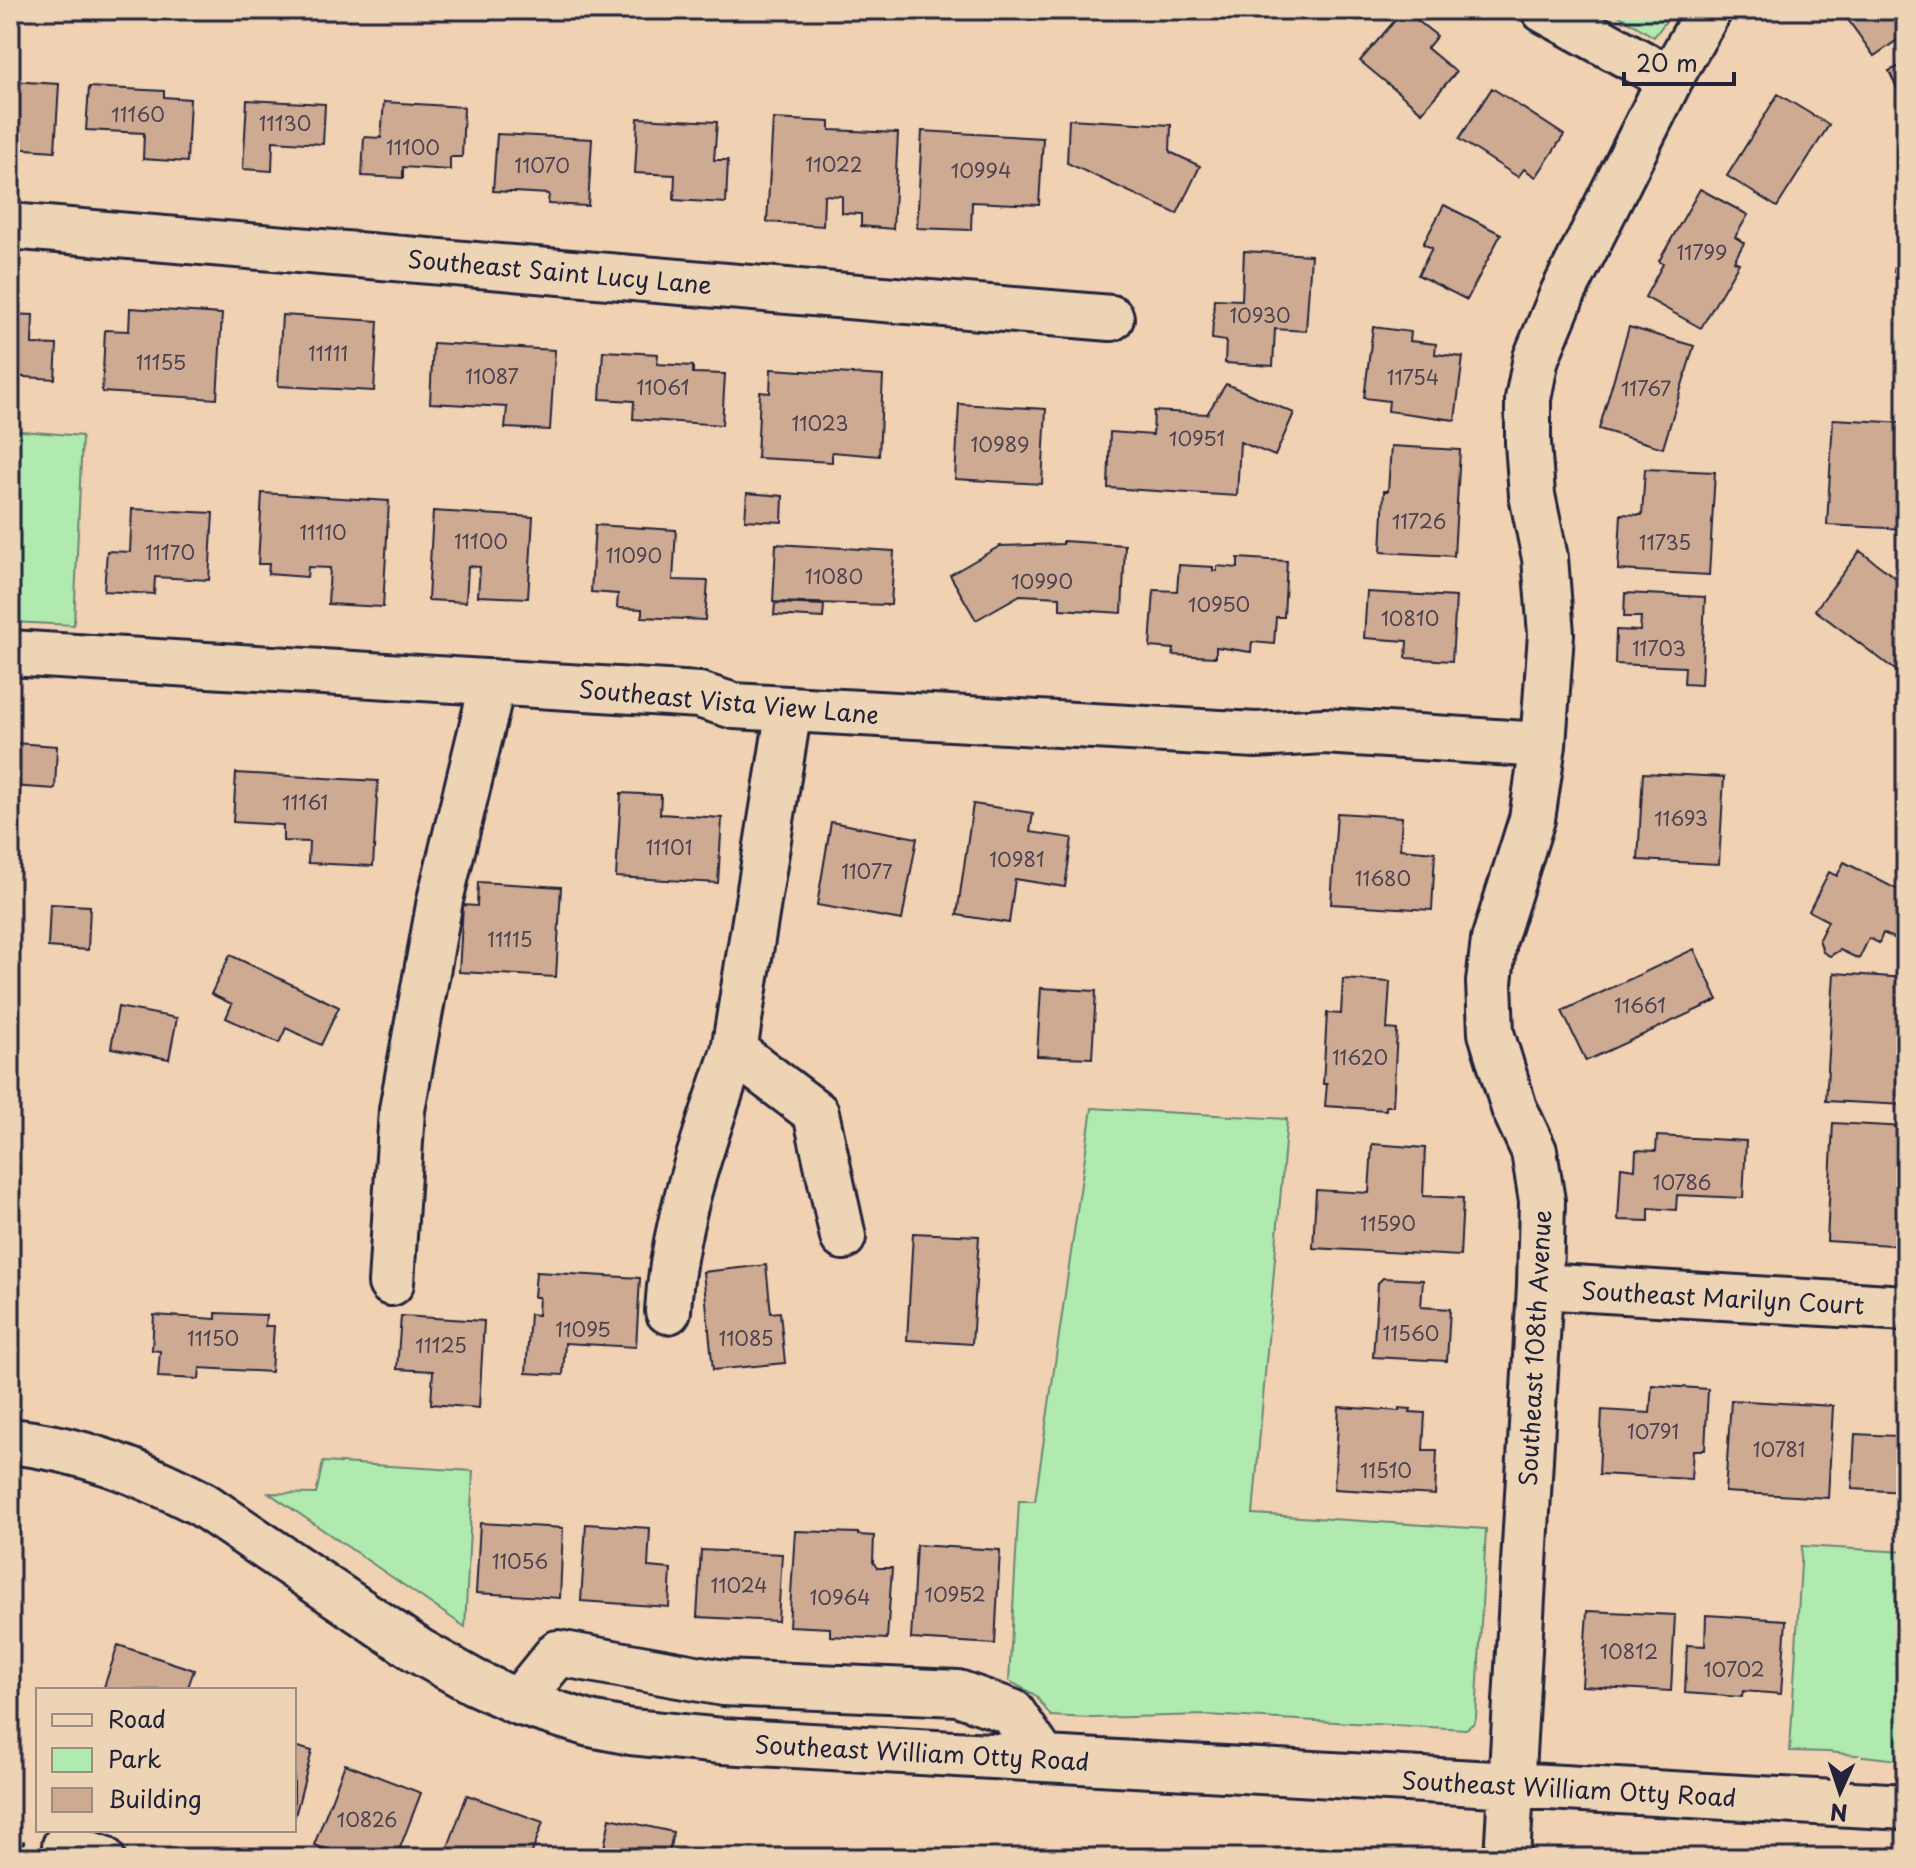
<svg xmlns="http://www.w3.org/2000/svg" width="1916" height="1868" font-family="'Playpen Sans',sans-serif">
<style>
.green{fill:#b1eaaf;stroke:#6a8675;stroke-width:2}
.building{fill:#cfaa93;stroke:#22223b;stroke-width:2}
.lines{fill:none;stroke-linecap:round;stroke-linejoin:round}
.minor-casing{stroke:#22223b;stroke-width:50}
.path{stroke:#22223b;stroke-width:5;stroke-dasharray:6 6;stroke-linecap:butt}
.minor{stroke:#edd4b5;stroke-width:44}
.labels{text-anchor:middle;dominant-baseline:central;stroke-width:7;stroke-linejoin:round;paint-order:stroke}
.number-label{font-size:20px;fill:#4d4451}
.street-label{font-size:24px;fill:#22223b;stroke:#edd4b5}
</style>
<rect width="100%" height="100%" fill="#f0d2b3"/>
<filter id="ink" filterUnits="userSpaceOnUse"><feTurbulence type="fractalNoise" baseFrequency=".0125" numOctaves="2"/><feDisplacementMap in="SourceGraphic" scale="16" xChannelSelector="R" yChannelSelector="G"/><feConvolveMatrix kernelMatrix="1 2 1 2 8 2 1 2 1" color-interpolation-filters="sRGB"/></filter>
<g filter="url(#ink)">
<path class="green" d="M 1610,10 L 1674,10 L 1654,37 Z
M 10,430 L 82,436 L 74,625 L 10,622 Z
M 1092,1108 L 1287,1119 L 1253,1514 L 1486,1529 L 1476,1718 L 1474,1723 L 1466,1729 L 1207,1715 L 1091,1718 L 1051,1716 L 1035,1695 L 1009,1681 L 1019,1501 L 1035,1501 Z
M 323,1462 L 473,1471 L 465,1627 L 269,1493 L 316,1494 Z
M 1802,1546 L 1906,1552 L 1906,1761 L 1829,1752 L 1790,1751 Z"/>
<path class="building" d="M 1404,10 L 1437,36 L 1427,48 L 1456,72 L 1422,112 L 1360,61 Z
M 1841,10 L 1906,10 L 1906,34 L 1874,56 Z
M 1906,63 L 1906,107 L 1889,71 Z
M 10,81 L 59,84 L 55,151 L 10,148 Z
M 89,87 L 164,91 L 164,97 L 190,99 L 187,162 L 143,159 L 144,133 L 86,130 Z
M 1492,88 L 1564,135 L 1536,177 L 1524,169 L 1518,177 L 1459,139 Z
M 1778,94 L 1829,125 L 1777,207 L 1727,176 Z
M 247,100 L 325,104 L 323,144 L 273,141 L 272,171 L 243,169 Z
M 384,102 L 464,107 L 462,157 L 450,157 L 450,170 L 403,167 L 403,178 L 362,176 L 364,137 L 381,138 Z
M 638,118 L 717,122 L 714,160 L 728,160 L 726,203 L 674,200 L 675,175 L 635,173 Z
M 773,119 L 830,122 L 830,130 L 898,133 L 893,229 L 861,226 L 861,214 L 842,213 L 842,196 L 824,195 L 823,226 L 767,222 Z
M 1069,119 L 1171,125 L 1170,152 L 1200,166 L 1177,214 L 1067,163 Z
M 922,131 L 1043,138 L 1039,205 L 972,202 L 971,230 L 917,228 Z
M 497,134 L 592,139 L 588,206 L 548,204 L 549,194 L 493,191 Z
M 1700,189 L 1748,215 L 1735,237 L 1744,243 L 1734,261 L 1739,263 L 1701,328 L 1645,297 L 1663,264 L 1659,261 Z
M 1444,205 L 1501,234 L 1467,300 L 1418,275 L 1432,248 L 1423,244 Z
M 1906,212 L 1906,275 L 1894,272 Z
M 1244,251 L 1311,255 L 1306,331 L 1275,329 L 1273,366 L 1225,363 L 1226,341 L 1212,339 L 1214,299 L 1242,300 Z
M 130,308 L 222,314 L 217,399 L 102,392 L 105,330 L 129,331 Z
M 10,314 L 33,315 L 32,344 L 57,345 L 55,379 L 10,376 Z
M 282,315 L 378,321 L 374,391 L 278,386 Z
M 1373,327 L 1411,332 L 1410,341 L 1436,344 L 1435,354 L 1463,357 L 1455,420 L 1388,411 L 1389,401 L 1364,398 Z
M 1629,327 L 1694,346 L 1663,448 L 1599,429 Z
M 433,343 L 555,350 L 550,430 L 505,428 L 507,407 L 430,403 Z
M 603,351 L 658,354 L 657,364 L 693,366 L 693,373 L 725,374 L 722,425 L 633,419 L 634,401 L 600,399 Z
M 771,369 L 883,376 L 879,456 L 832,452 L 832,462 L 757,458 L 760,392 L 770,393 Z
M 1226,384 L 1294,413 L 1275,456 L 1240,442 L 1237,496 L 1108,488 L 1110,432 L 1153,435 L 1154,411 L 1207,414 Z
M 959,404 L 1046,409 L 1042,484 L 955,479 Z
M 1833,419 L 1906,423 L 1906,529 L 1827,525 Z
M 1391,446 L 1460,450 L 1454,556 L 1381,552 L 1384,491 L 1388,491 Z
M 1645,469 L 1715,472 L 1709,575 L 1618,570 L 1621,514 L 1642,515 Z
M 262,493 L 389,501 L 383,607 L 328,604 L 330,568 L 308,567 L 307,577 L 268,574 L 269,564 L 258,564 Z
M 747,493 L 783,496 L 782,522 L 745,520 Z
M 132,509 L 213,513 L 209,580 L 155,577 L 154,594 L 104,591 L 107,551 L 130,552 Z
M 433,511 L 533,517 L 528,598 L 478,596 L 480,567 L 468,566 L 466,602 L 428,600 Z
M 595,525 L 676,530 L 673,580 L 708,581 L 705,620 L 642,617 L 642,609 L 617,608 L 618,594 L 591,592 Z
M 1063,541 L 1125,545 L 1122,613 L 1060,609 L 1060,597 L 1020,595 L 976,620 L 950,575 L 1000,546 L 1063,544 Z
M 776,544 L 894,551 L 891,605 L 773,602 Z
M 1860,551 L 1901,582 L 1906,576 L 1906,678 L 1815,610 Z
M 1238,558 L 1287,561 L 1284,617 L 1276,617 L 1274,644 L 1252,642 L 1251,652 L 1216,647 L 1216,657 L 1173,655 L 1174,649 L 1150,647 L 1154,590 L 1177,591 L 1179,565 L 1213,567 L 1213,571 L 1217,571 L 1217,566 L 1238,568 Z
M 1367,592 L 1456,597 L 1452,661 L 1406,658 L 1407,641 L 1364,638 Z
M 1625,593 L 1705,597 L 1701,685 L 1684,684 L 1685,667 L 1615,664 L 1616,630 L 1640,631 L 1641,617 L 1624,617 Z
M 775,603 L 824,605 L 823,618 L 774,615 Z
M 14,743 L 57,746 L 55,789 L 11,786 Z
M 236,773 L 378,781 L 373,866 L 308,863 L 309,842 L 283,841 L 283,825 L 233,822 Z
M 1643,773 L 1724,777 L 1719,864 L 1638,860 Z
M 621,793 L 661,795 L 660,814 L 722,818 L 718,883 L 616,877 Z
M 973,804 L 1033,813 L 1030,832 L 1072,838 L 1065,887 L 1015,879 L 1009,923 L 957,915 Z
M 1337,813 L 1402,817 L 1400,849 L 1435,852 L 1432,910 L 1331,904 Z
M 831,822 L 917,838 L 902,920 L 817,905 Z
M 1844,862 L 1906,894 L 1906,919 L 1896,939 L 1883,933 L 1879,943 L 1869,938 L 1859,959 L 1840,950 L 1830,956 L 1823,952 L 1819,939 L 1828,921 L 1809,911 L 1829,872 L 1837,876 Z
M 478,882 L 561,887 L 556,977 L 459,972 L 463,905 L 477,906 Z
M 50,904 L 90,906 L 88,950 L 48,947 Z
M 1694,949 L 1718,1000 L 1586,1061 L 1562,1011 Z
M 230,955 L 339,1007 L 321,1045 L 286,1028 L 279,1043 L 226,1018 L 232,1004 L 211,994 Z
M 1834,973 L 1906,978 L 1903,1047 L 1906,1047 L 1906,1105 L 1826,1101 Z
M 1343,979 L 1390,982 L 1387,1029 L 1397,1030 L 1393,1106 L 1386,1106 L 1386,1110 L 1325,1106 L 1327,1084 L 1323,1084 L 1327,1013 L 1341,1014 Z
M 1041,988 L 1096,991 L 1092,1058 L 1037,1056 Z
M 118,1007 L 177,1018 L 169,1059 L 111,1048 Z
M 1833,1123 L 1906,1127 L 1906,1246 L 1827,1241 Z
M 1657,1136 L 1746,1141 L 1743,1198 L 1677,1195 L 1676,1210 L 1649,1208 L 1649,1221 L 1618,1220 L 1621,1167 L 1635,1169 L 1636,1150 L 1656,1151 Z
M 1372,1144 L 1425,1148 L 1423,1196 L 1463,1198 L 1460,1256 L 1313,1248 L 1316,1190 L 1369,1193 Z
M 913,1233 L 979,1236 L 972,1344 L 907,1340 Z
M 766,1265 L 771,1313 L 780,1312 L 785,1363 L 713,1370 L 703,1272 Z
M 536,1272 L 640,1278 L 636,1347 L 565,1343 L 563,1375 L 526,1373 L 530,1314 L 538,1315 L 539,1297 L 534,1297 Z
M 1383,1278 L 1423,1280 L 1421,1307 L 1450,1309 L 1447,1361 L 1373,1357 L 1378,1283 Z
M 216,1313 L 266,1315 L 265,1326 L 274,1326 L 271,1372 L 200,1368 L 199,1379 L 158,1377 L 160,1351 L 152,1350 L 154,1315 L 216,1319 Z
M 401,1316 L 484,1321 L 479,1408 L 431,1404 L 433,1371 L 397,1369 Z
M 1652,1385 L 1708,1389 L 1705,1450 L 1693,1450 L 1691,1479 L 1599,1474 L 1602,1410 L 1650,1413 Z
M 1731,1400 L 1833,1406 L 1828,1498 L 1725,1492 Z
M 1339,1407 L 1399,1411 L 1399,1408 L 1411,1409 L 1410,1412 L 1425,1413 L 1423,1450 L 1437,1450 L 1435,1495 L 1334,1489 Z
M 1896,1429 L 1906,1430 L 1906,1492 L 1852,1489 L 1855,1434 L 1896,1436 Z
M 480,1523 L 563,1528 L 560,1598 L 476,1593 Z
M 586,1524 L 650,1528 L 648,1567 L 671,1569 L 669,1607 L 581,1601 Z
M 795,1531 L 858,1533 L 858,1535 L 874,1536 L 873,1562 L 877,1568 L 892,1568 L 887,1639 L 830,1636 L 830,1628 L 789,1626 Z
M 916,1545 L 1000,1550 L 995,1644 L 911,1639 Z
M 701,1550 L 782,1554 L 778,1621 L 697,1617 Z
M 1587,1611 L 1675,1615 L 1671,1691 L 1582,1686 Z
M 1706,1615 L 1786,1620 L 1781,1694 L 1743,1691 L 1742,1697 L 1685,1693 L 1687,1645 L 1705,1646 Z
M 118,1645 L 194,1670 L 187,1690 L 103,1690 Z
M 294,1746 L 312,1751 L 294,1820 Z
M 345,1764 L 421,1793 L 396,1858 L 347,1858 L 314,1845 Z
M 467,1795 L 543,1822 L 530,1858 L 444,1858 Z
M 610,1818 L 673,1832 L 668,1858 L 602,1858 Z
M 817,1850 L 890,1855 L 890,1858 L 817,1858 Z"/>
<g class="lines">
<g class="minor-casing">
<path id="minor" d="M 1544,10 L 1670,79
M 10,226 L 1111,318
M 10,653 L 699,695 L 734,706 L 1256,735 L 1324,731 L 1543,745
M 789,709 L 734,1051 L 816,1113 L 843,1237
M 391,1283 L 402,1110 L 440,900 L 493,682
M 1540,1286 L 1906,1308
M 668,1311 C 673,1221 706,1135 734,1051
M 10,1441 C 80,1448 140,1472 202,1504 L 419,1651 L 474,1682 L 518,1702 L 590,1724 L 631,1732 L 722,1741 L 1906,1807
M 518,1702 L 558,1653 L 723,1683 L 958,1693 L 1012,1712 L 1044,1759
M 65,1846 L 102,1858
M 1507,1858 L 1540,1286 L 1542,1201 L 1534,1151 L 1514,1108 L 1491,1033 L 1489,982 L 1494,940 L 1532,819 L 1543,745 L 1551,634 L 1545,558 L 1532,495 L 1528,443 L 1528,399 L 1536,358 L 1563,293 L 1670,79 L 1709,10"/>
</g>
<path class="path" d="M 10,1492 C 18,1514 22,1533 10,1553
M 10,1842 L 25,1843"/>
<use href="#minor" class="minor"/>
</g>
</g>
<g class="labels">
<g class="number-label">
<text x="138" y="114">11160</text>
<text x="285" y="123">11130</text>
<text x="413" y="147">11100</text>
<text x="834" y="164">11022</text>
<text x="542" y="165">11070</text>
<text x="981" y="170">10994</text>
<text x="1702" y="252">11799</text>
<text x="1260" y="315">10930</text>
<text x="328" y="353">11111</text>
<text x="161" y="362">11155</text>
<text x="492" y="376">11087</text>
<text x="1413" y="377">11754</text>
<text x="663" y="387">11061</text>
<text x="1646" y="388">11767</text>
<text x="820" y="423">11023</text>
<text x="1197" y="438">10951</text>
<text x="1000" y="444">10989</text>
<text x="1419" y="521">11726</text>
<text x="323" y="532">11110</text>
<text x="481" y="541">11100</text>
<text x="1665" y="542">11735</text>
<text x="170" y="552">11170</text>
<text x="634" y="555">11090</text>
<text x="834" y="576">11080</text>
<text x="1042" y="581">10990</text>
<text x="1219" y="604">10950</text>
<text x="1410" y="618">10810</text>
<text x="1659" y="648">11703</text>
<text x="305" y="802">11161</text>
<text x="1681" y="818">11693</text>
<text x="669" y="847">11101</text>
<text x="1017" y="859">10981</text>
<text x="867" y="871">11077</text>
<text x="1383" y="878">11680</text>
<text x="510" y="939">11115</text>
<text x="1640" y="1005">11661</text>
<text x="1360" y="1057">11620</text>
<text x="1682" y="1182">10786</text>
<text x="1388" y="1223">11590</text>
<text x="583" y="1329">11095</text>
<text x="1411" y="1333">11560</text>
<text x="213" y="1338">11150</text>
<text x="746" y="1338">11085</text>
<text x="441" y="1345">11125</text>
<text x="1653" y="1431">10791</text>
<text x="1779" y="1449">10781</text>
<text x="1386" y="1470">11510</text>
<text x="520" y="1561">11056</text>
<text x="739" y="1585">11024</text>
<text x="955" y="1594">10952</text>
<text x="840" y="1597">10964</text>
<text x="1629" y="1651">10812</text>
<text x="1734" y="1669">10702</text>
<text x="367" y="1819">10826</text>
</g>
<g class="street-label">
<text transform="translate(560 271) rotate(5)">Southeast Saint Lucy Lane</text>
<text transform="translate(729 701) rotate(5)">Southeast Vista View Lane</text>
<text transform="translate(1723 1297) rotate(3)">Southeast Marilyn Court</text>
<text transform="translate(1534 1348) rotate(-87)">Southeast 108th Avenue</text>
<text transform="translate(922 1752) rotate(3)">Southeast William Otty Road</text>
<text transform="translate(1569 1788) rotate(3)">Southeast William Otty Road</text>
</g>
</g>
<rect width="1916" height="1868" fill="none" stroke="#edd4b5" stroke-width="40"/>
<rect x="20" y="20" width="1876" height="1828" fill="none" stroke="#22223b" stroke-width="3" filter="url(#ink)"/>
<rect x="36" y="1688" width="260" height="144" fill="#edd4b5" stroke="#9c8d84" stroke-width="2"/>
<rect x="52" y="1714" width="40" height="12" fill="#edd4b5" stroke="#9c8d84" stroke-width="2"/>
<text x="108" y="1728" font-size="24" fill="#22223b">Road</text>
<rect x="52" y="1748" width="40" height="24" fill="#b1eaaf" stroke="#9c8d84" stroke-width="2"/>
<text x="108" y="1768" font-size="24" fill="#22223b">Park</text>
<rect x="52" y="1788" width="40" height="24" fill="#cfaa93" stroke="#9c8d84" stroke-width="2"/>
<text x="108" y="1808" font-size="24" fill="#22223b">Building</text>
<g transform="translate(1840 1792) rotate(183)" stroke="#edd4b5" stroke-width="6" paint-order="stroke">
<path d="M0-6L14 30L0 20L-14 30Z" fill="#22223b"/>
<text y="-12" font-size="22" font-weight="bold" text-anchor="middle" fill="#22223b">N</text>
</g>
<path d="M1624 72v12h110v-12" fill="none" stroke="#22223b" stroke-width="4"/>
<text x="1636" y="72" font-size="24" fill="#22223b" stroke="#edd4b5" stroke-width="6" paint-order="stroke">20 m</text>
</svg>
